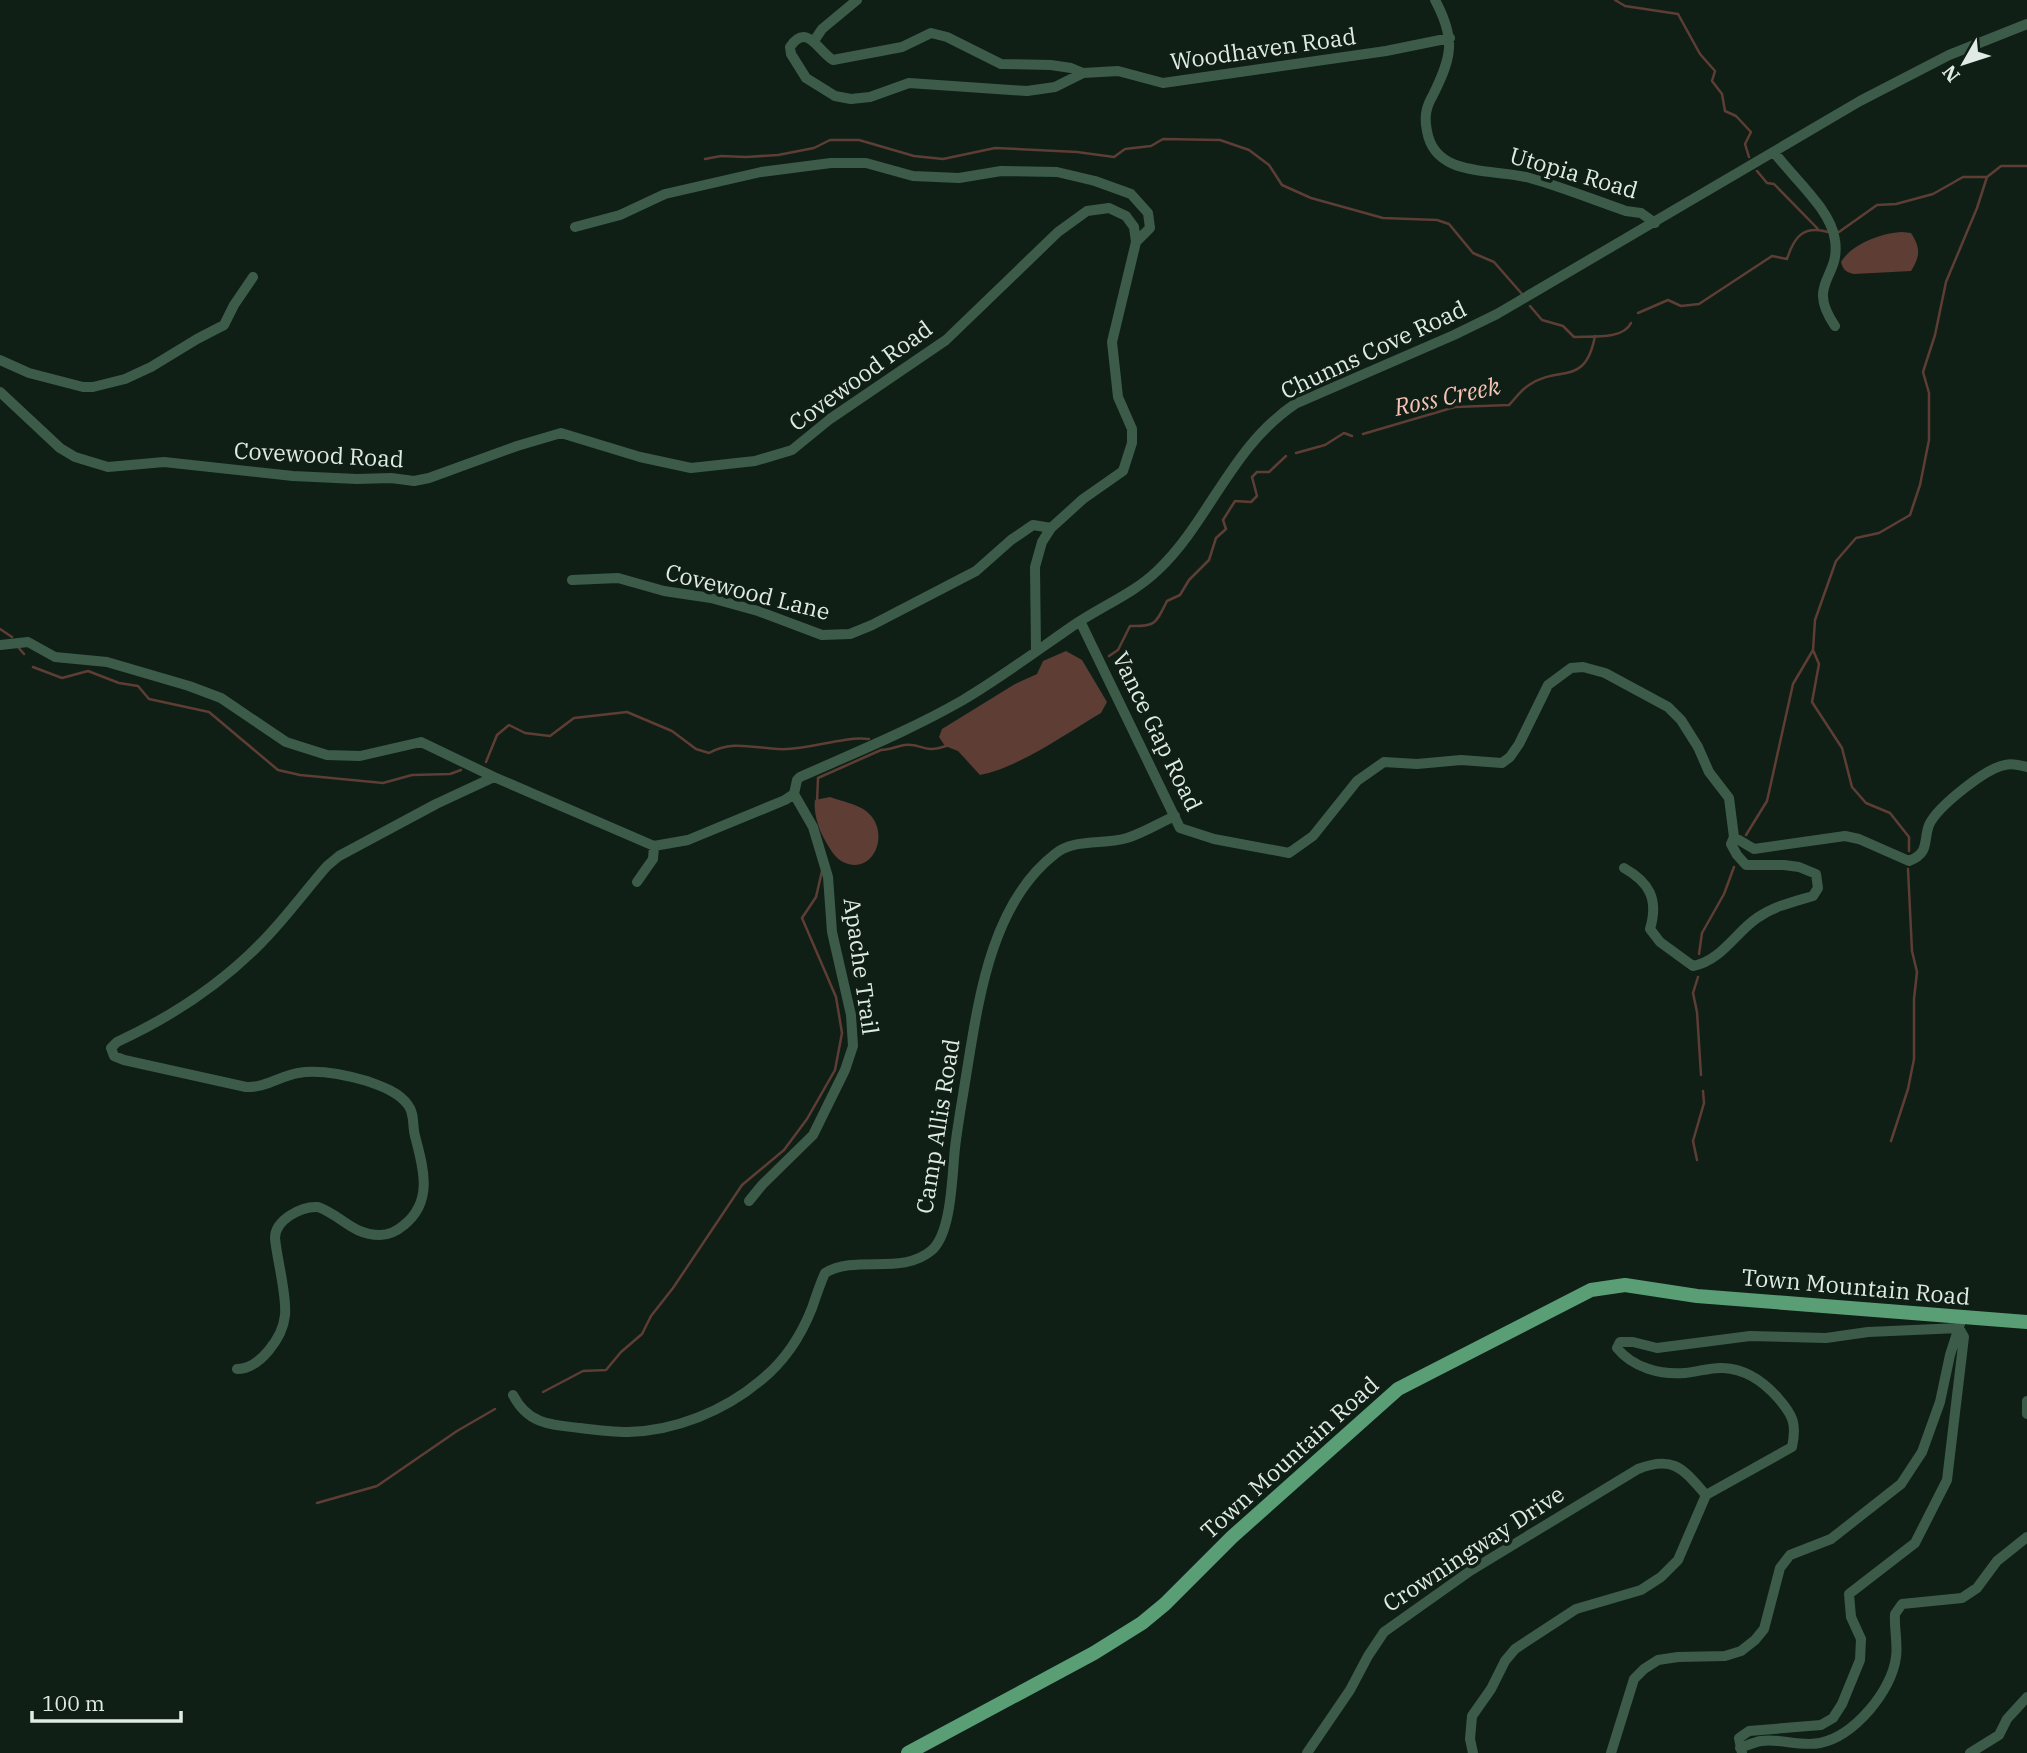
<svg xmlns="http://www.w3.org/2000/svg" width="2027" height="1753" font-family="'IBM Plex Serif',serif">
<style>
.water{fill:#5d3d34}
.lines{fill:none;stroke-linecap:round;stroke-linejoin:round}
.stream{stroke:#5d3d34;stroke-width:2.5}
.minor{stroke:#3c5c49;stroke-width:10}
.major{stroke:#5a9e76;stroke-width:14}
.labels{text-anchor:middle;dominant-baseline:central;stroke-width:7;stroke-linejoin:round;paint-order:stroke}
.street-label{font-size:23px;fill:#e1ebe5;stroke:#0f1f16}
.water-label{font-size:24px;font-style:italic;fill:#f8c4b6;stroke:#0f1f16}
</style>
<rect width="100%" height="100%" fill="#0f1f16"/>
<path class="water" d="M 1902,232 L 1911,233 C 1921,248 1920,257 1911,271 L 1854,274 C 1846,272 1843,270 1841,262 C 1852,244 1881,233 1902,232 Z
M 1066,651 L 1082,660 L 1107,702 L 1101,713 C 1067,733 1018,768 980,775 L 958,751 L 945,746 L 939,737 L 942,729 L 1015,684 L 1037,674 L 1043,661 Z
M 830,797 C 841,801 857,804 866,811 C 892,831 874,877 843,862 C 835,858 830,849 826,842 C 819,831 813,812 815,800 Z"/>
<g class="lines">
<path class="stream" d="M 1615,0 L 1625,6 L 1678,14 L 1700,54 L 1715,71 L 1712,81 L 1722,94 L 1725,111 L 1736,116 L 1751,132 L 1745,144 L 1749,157
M 705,159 L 721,156 L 746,157 L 778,155 L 814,148 L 830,140 L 859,140 L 914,156 L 943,159 L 995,148 L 1077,152 L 1114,157 L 1125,149 L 1151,146 L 1163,139 L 1220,140 L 1249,150 L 1269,165 L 1282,185 L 1311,198 L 1383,218 L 1437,220 L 1449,224 L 1473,253 L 1494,262 L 1522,294
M 1757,171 L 1767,183 L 1774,184 L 1818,229
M 1835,232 L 1839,232 L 1877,205 L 1896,204 L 1933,194 L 1963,177 L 1987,177 L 2001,166 L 2027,166
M 1530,306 L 1542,320 L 1563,326 L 1574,337 C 1591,336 1623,340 1631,323
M 1638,313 L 1668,300 L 1681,306 L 1699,304 L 1772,256 L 1787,259 C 1794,237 1803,225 1828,232
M 1363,434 L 1455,407 L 1509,405 C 1515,399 1521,390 1529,385 C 1560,364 1585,388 1595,336
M 1296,453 L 1325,445 L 1344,433 L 1352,436
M 0,629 L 12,637
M 18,647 L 24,654
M 1813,650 L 1819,664 L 1812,702 L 1842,748 L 1852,787 L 1866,803 L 1890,813 L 1909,837 L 1909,851
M 1109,656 L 1118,650 L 1130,626 C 1156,627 1156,623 1167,601 L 1180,595 L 1189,580 L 1209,560 L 1216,538 L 1226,529 L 1223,520 L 1235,501 L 1251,502 L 1257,496 L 1252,477 L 1257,472 L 1269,472 L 1286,456
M 33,667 L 62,678 L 88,671 L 119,683 L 138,686 L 149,699 L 209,712 L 278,770 L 300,775 L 383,783 L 412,775 L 450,774 L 461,770
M 486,762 L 497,735 L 509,725 L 525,733 L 550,736 L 574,718 L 627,712 L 672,731 L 696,749 L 709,753 C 732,740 753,748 778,749 C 809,751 839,736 869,739
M 817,802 L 818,778 L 881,750 C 890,750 897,746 905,745 C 922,743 923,754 946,746
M 1746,835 L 1767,801 L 1793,684 L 1813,650 L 1815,620 L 1836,561 L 1856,538 L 1879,533 L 1910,515 L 1920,485 L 1929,440 L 1929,393 L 1923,372 L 1935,335 L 1946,282 L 1977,208 L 1987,177
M 1699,954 L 1702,933 L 1724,894 L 1734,867
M 1698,977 L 1693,993 L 1697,1012 L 1701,1075
M 1891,1141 L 1908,1089 L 1914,1059 L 1914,999 L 1917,972 L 1912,951 L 1908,869
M 1697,1160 L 1693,1141 L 1704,1103 L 1703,1091
M 543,1392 L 583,1371 L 606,1370 L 621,1352 L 642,1334 L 651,1316 L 673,1288 L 742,1185 L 784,1150 L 807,1119 L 835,1070 L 842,1033 L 836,997 L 802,918 L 816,897 L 822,871
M 317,1503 L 377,1486 L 457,1431 L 495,1409"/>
<path class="minor" d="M 1435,0 C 1456,39 1452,57 1433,95 C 1426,107 1424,117 1427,131 C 1435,179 1495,168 1530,178 C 1562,187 1594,200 1626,211 L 1641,213 L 1655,223
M 814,41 L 822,29 L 857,0
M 1083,73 L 1071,68 L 1051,65 L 1001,64 L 947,37 L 931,33 L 902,47 L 833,60 C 818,51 807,22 790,47 L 791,54 L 806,78 L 835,96 L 851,99 L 870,97 L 909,83 L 1027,91 L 1055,87 L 1083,73 L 1118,71 L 1163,83 L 1386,51 L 1450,38
M 1774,152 C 1792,177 1831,209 1835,240 C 1841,279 1805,282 1835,326
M 575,227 L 620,215 L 665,194 L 761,172 L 831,163 L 866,163 L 913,176 L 959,178 L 1001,171 L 1057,172 L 1095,181 L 1131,194 L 1148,213 L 1150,228 L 1136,242
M 0,360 L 29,373 L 83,387 L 93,387 L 125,379 L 151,367 L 197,339 L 224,325 L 234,305 L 253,277
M 0,392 L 60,448 L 75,457 L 108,467 L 164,462 L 293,476 L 357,479 L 391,478 L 414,481 L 429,478 L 517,446 L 561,433 L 640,457 L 691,468 L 755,461 L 792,450 L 830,419 L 946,340 L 1058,232 L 1087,211 L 1109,208 L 1126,216 L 1134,227 L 1136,242 L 1112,342 L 1118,397 L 1132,429 L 1132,443 L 1123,471 L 1083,499 L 1051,528 L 1042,542 L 1035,567 L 1036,651
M 572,580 L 618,578 L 664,591 L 711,598 L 758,611 L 822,635 L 850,634 L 872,625 L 976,571 L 1011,540 L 1033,525 L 1051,528
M 1080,621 L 1180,828 L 1214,839 L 1289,853 L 1313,836 L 1357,781 L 1384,762 L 1417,764 L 1461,760 L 1502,763 L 1510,757 L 1519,744 L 1548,685 L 1571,668 L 1583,667 L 1605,673 L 1668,707 L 1681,720 L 1698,747 L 1709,772 L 1729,798 L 1734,837 L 1754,849 L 1845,836 L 1859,839 L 1909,861 C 1930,853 1923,841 1929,825 C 1937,807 1986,768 2005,765 C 2012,763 2020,765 2027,767
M 0,645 L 28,642 L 55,657 L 107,662 L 189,686 L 221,698 L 286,742 L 327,755 L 360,756 L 421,742 L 494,777 L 654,846 L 688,840 L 785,800 L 794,794 L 797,780 L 800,777 C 854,753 911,730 963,700 C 1002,677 1039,649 1077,623 C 1104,605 1134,593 1157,571 C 1210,521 1230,448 1295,404 L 1454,335 L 1497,314 L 1860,101 L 1949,55 L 2027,24
M 1624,868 C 1649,882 1659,899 1650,929 L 1660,942 L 1693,966 C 1721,961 1735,933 1757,918 C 1774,906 1793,902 1813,896 L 1818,888 L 1816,874 L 1799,867 L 1784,865 L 1746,865 L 1737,855 L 1731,844 L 1734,837
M 637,882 L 653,859 L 654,846
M 749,1201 L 762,1185 L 813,1135 L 845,1070 L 853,1046 L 851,1015 L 832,932 L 828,877 L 813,827 L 794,794
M 237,1369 C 260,1369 283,1337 285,1315 C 287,1295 277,1260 275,1238 C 275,1220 301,1206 318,1207 C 341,1215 352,1235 380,1235 C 390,1235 397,1231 404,1225 C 434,1201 423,1167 415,1136 C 412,1125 415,1114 408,1105 C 399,1092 381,1086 367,1081 C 346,1075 320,1069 298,1073 C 280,1076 265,1088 246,1087 L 124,1060 L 114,1056 L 111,1048 L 117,1042 C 171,1017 219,986 261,943 C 285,919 305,891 327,866 L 339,856 L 436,804 L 494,777
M 513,1395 C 528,1424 550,1425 580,1428 C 596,1430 612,1432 628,1432 C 675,1431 724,1411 760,1381 C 784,1362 801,1336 812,1308 C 816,1296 820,1284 825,1273 C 857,1254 902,1276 932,1250 C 952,1232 952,1174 955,1148 C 958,1122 963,1096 967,1070 C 979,996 992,903 1055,854 C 1074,838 1104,845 1127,838 C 1143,833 1159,823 1175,816
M 2027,1401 L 2027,1414
M 1740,1748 C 1746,1746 1754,1742 1761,1741 C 1780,1738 1800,1747 1820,1743 C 1854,1736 1892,1691 1896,1657 C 1898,1643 1894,1628 1895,1614 L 1902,1604 L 1962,1598 L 1977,1588 L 1997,1561 L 2027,1537
M 1307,1753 L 1350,1690 L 1368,1656 L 1384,1632 L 1470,1571 L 1638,1469 C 1674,1455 1683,1469 1706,1495
M 1473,1753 L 1470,1739 L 1472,1716 L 1491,1689 L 1505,1661 L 1515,1649 L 1576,1609 L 1641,1590 L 1661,1577 L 1678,1560 L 1706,1495 L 1792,1447 C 1797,1424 1793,1415 1778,1398 C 1764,1382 1746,1369 1723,1368 C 1711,1367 1698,1372 1685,1373 C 1661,1375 1633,1368 1617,1348 L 1620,1342 L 1633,1342 L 1657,1348 L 1750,1336 L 1826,1338 L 1868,1332 L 1959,1328 L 1964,1337 L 1947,1480 L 1915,1543 L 1849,1594 L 1851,1617 L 1861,1639 L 1860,1660 L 1842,1704 L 1833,1718 L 1821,1725 L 1749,1731 L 1739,1738 L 1742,1753
M 1611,1753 L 1634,1679 L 1644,1669 L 1658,1660 L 1678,1657 L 1725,1656 L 1741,1651 L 1755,1640 L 1764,1629 L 1780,1568 L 1790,1555 L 1831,1539 L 1901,1484 L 1922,1452 L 1940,1402 L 1950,1355 L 1960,1324
M 1970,1753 L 1999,1735 L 2007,1719 L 2027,1697"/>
<path class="major" d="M 908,1753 L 1094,1653 L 1142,1623 L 1165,1604 L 1232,1537 L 1398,1389 L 1591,1290 L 1625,1285 L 1697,1296 L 2027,1322"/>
</g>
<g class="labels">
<g class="street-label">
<text transform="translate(1263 48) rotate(-8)">Woodhaven Road</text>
<text transform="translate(1574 172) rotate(16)">Utopia Road</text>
<text transform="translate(1373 349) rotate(-25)">Chunns Cove Road</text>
<text transform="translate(860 375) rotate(-36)">Covewood Road</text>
<text transform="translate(319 454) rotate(3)">Covewood Road</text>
<text transform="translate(748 591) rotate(14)">Covewood Lane</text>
<text transform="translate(1158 731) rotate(64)">Vance Gap Road</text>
<text transform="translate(862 966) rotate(82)">Apache Trail</text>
<text transform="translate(937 1126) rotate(-81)">Camp Allis Road</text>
<text transform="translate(1856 1286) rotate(5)">Town Mountain Road</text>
<text transform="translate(1289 1457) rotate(-42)">Town Mountain Road</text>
<text transform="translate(1473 1548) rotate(-33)">Crowningway Drive</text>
</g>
<g class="water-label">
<text transform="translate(1447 396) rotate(-12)">Ross Creek</text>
</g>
</g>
<g transform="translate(1964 63) rotate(231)" stroke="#0f1f16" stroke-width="5" paint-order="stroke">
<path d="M0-5L12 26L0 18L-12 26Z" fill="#e1ebe5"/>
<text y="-10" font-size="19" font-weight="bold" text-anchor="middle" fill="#e1ebe5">N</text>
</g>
<path d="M32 1711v10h149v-10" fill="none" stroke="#e1ebe5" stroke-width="3.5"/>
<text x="42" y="1711" font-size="21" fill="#e1ebe5" stroke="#0f1f16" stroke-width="5" paint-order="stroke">100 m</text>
</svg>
